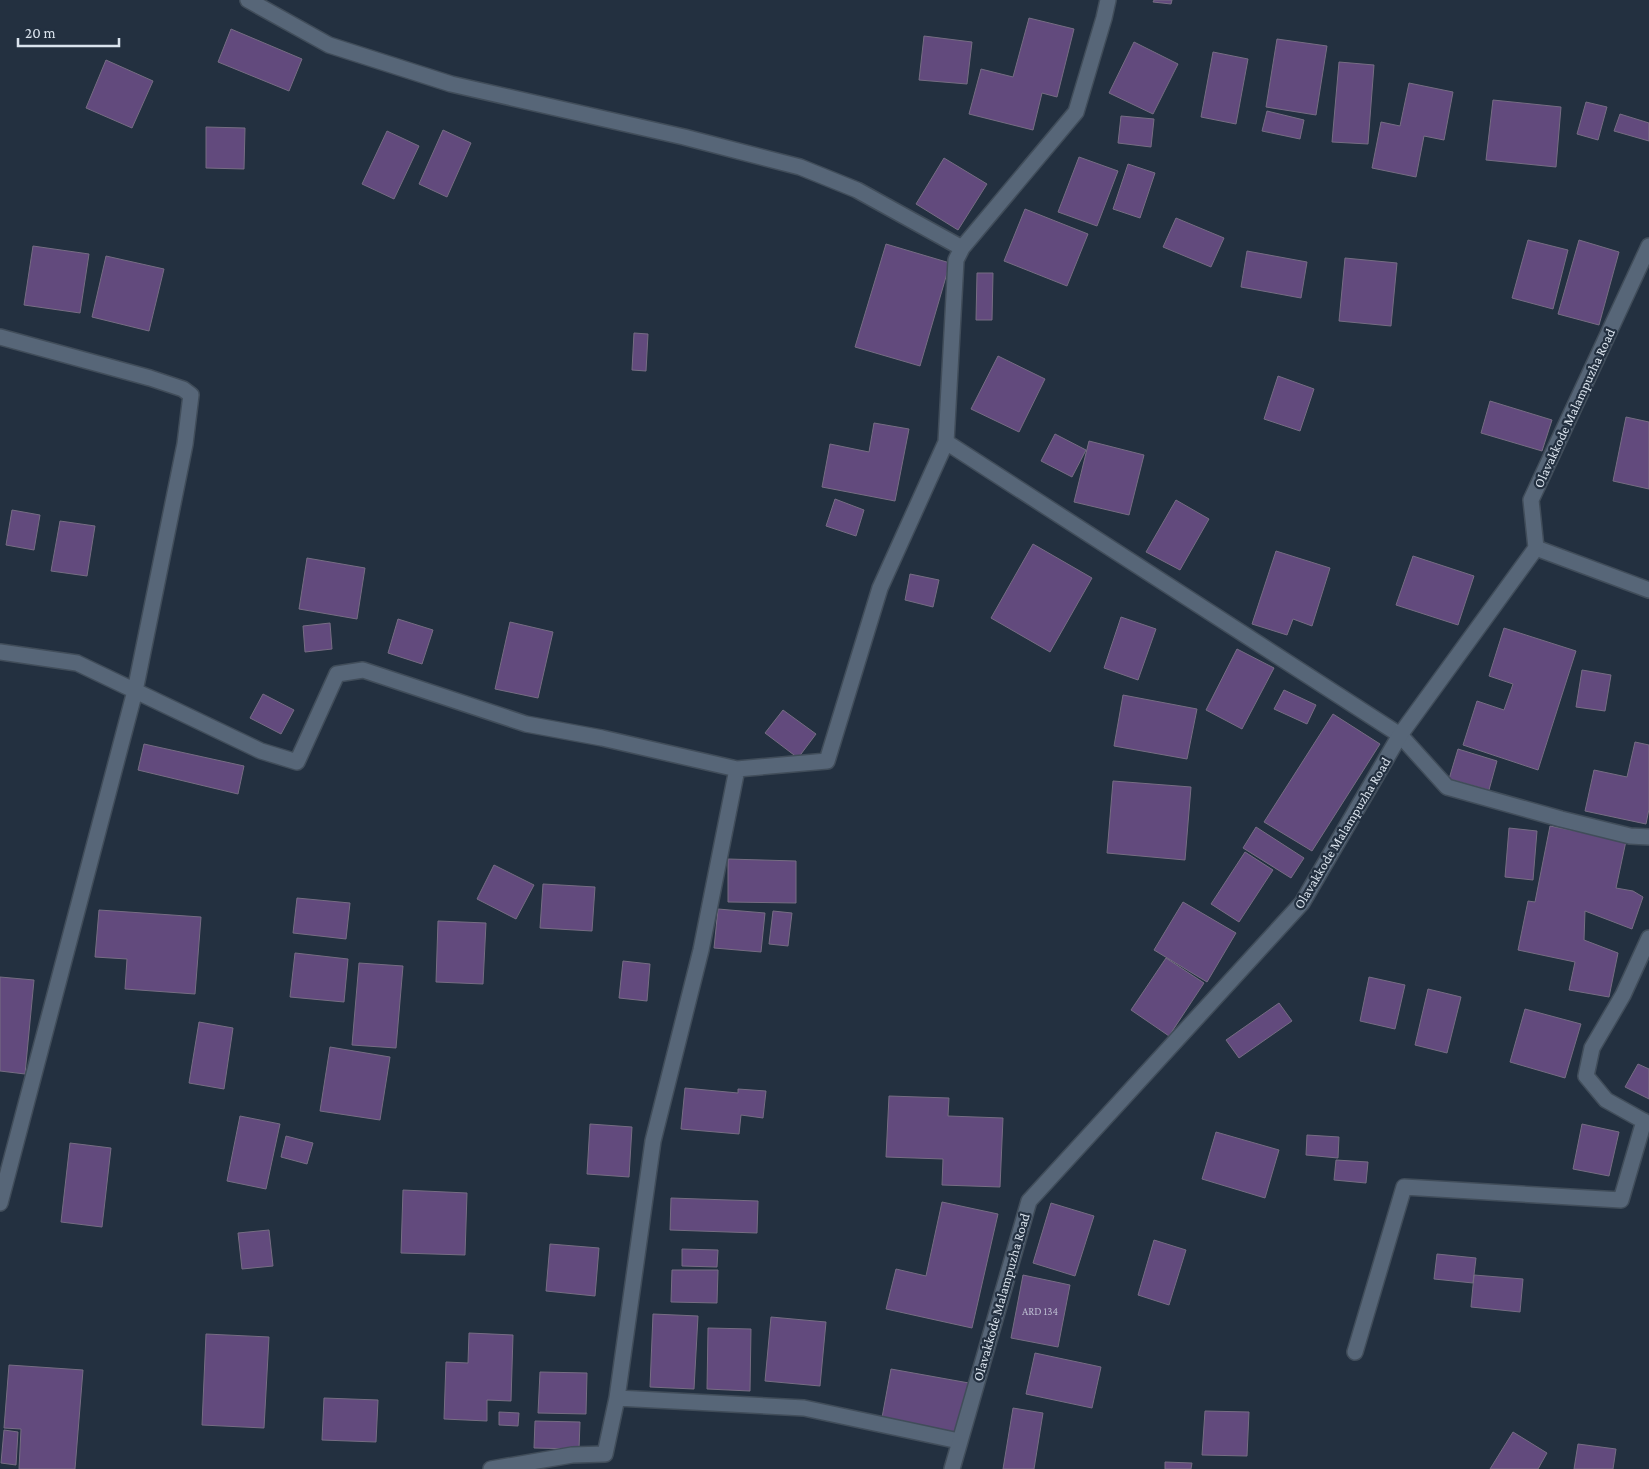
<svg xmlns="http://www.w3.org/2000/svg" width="1649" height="1469" font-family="'Crimson Pro',serif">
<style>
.building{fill:#624a7d;stroke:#766d83}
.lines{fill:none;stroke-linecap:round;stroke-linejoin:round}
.street-casing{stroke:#414d5a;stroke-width:18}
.secondary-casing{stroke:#414d5a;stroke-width:18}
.street{stroke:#576678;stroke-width:15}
.secondary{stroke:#576678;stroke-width:15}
.labels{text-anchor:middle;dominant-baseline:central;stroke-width:4.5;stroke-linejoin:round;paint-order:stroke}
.number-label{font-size:11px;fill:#bcbdd1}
.street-label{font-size:14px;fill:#dae3ed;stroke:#233040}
</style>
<rect width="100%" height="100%" fill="#233040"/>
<path class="building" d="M 1154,0 L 1172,0 L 1171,4 L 1153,2 Z
M 1029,18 L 1074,29 L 1057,97 L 1042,93 L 1033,130 L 969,114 L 981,69 L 1013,77 Z
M 231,29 L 302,59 L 289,91 L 218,62 Z
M 924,36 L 972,42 L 967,84 L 919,80 Z
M 1277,39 L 1327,46 L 1316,115 L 1266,107 Z
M 1134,42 L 1178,64 L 1153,114 L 1109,93 Z
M 1213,52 L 1248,59 L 1236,124 L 1201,117 Z
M 106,60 L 153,81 L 132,128 L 86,108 Z
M 1339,62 L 1374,65 L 1368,144 L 1332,142 Z
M 1409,83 L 1453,92 L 1444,140 L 1424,136 L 1416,177 L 1372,168 L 1381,122 L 1400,126 Z
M 1493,100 L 1561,107 L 1556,167 L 1486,160 Z
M 1586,102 L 1607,107 L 1598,140 L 1577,134 Z
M 1267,111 L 1304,120 L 1300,139 L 1262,131 Z
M 1620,114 L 1649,123 L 1649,141 L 1614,131 Z
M 1121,116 L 1154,119 L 1151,147 L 1118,143 Z
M 206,127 L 245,128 L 244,169 L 206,168 Z
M 443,130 L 471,143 L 447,197 L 419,184 Z
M 387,131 L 419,146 L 394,199 L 362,184 Z
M 1079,157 L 1118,171 L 1097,226 L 1058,212 Z
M 944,158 L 987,184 L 958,230 L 916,204 Z
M 1128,164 L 1155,173 L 1140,218 L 1113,209 Z
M 1025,209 L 1088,234 L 1067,286 L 1004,261 Z
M 1176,218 L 1224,238 L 1211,267 L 1163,247 Z
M 1528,240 L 1568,250 L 1553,309 L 1512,298 Z
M 1579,240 L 1619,252 L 1599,325 L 1558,314 Z
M 886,244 L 950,263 L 920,366 L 855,347 Z
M 33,246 L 89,254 L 80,313 L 24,305 Z
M 1247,251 L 1307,262 L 1301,298 L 1241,287 Z
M 106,256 L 164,269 L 149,331 L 92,317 Z
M 1345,258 L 1397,263 L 1391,326 L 1339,321 Z
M 977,273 L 993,273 L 992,320 L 976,320 Z
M 634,333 L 648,334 L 646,371 L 632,370 Z
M 998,356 L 1045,379 L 1019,432 L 971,409 Z
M 1278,376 L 1314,389 L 1300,431 L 1264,419 Z
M 1490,401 L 1552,420 L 1542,451 L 1481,433 Z
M 1626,417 L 1649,422 L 1649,489 L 1613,481 Z
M 874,423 L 909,429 L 895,501 L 822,487 L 830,444 L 869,452 Z
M 1055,434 L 1086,450 L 1072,477 L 1041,461 Z
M 1089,441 L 1144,455 L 1129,515 L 1074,502 Z
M 835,499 L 864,510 L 856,536 L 826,526 Z
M 1176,500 L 1209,519 L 1180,570 L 1146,552 Z
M 12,510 L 40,515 L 34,550 L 6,545 Z
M 60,521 L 95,526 L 87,576 L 51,571 Z
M 1033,544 L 1092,578 L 1050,652 L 991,618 Z
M 1276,551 L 1330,568 L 1312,626 L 1293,619 L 1287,635 L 1252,624 Z
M 1413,556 L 1474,576 L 1458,625 L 1396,605 Z
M 307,558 L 365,568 L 357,619 L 299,609 Z
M 910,574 L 939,580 L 933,607 L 905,600 Z
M 1121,617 L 1156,629 L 1138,680 L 1104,668 Z
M 398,619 L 433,630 L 422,664 L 388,653 Z
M 510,622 L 553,632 L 538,698 L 495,689 Z
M 330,623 L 332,649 L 305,652 L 303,626 Z
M 1504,628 L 1576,651 L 1538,770 L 1463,745 L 1477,701 L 1504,710 L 1513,684 L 1489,676 Z
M 1237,649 L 1274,668 L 1242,729 L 1206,710 Z
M 1582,670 L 1611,675 L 1605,711 L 1576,707 Z
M 1284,690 L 1316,705 L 1307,724 L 1274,709 Z
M 263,694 L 294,710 L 281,734 L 250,718 Z
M 1123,695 L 1197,709 L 1187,759 L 1114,746 Z
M 783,710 L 816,734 L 798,758 L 765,733 Z
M 1333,714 L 1380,744 L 1312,851 L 1264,822 Z
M 1635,742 L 1649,745 L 1649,809 L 1646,824 L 1585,811 L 1594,770 L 1627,777 Z
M 144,744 L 244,766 L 238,794 L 138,770 Z
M 1458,749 L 1497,761 L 1489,790 L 1449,779 Z
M 1113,781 L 1191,787 L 1185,860 L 1107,853 Z
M 1550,826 L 1626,841 L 1616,888 L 1633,891 L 1643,897 L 1632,929 L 1585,911 L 1584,940 L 1618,953 L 1609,997 L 1569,990 L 1575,962 L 1518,950 L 1528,901 L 1535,902 Z
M 1256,827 L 1304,858 L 1291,878 L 1243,848 Z
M 1509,828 L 1537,831 L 1533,880 L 1505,877 Z
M 1245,852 L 1273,870 L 1239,922 L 1211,904 Z
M 728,859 L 796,861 L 796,903 L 728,902 Z
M 494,865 L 534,885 L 516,919 L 477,899 Z
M 543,884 L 595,887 L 592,931 L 540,928 Z
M 297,898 L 350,903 L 346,939 L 293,933 Z
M 1183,902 L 1236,933 L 1207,982 L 1154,950 Z
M 718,909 L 765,913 L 761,952 L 714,948 Z
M 99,910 L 201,917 L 195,994 L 125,989 L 127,959 L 95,957 Z
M 773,911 L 792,913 L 788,946 L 769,944 Z
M 438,921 L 486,923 L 483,984 L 436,982 Z
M 295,953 L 348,959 L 344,1002 L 290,997 Z
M 1166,958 L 1204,983 L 1169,1036 L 1131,1010 Z
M 623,961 L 650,964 L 647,1001 L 619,998 Z
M 359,963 L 403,966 L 396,1048 L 352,1045 Z
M 0,977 L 34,980 L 25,1074 L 0,1071 Z
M 1369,977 L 1405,985 L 1395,1029 L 1360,1021 Z
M 1428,989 L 1461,997 L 1447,1053 L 1415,1045 Z
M 1279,1003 L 1292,1021 L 1239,1058 L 1226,1040 Z
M 1525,1009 L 1581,1024 L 1565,1078 L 1510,1062 Z
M 199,1022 L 233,1028 L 224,1089 L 189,1083 Z
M 330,1047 L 390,1057 L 380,1120 L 320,1111 Z
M 1638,1064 L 1649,1069 L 1649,1099 L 1625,1087 Z
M 685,1088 L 738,1093 L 738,1089 L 766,1091 L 763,1118 L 741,1115 L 739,1134 L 681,1129 Z
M 889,1096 L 949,1098 L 948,1116 L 1003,1118 L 1000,1187 L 942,1185 L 943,1159 L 886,1157 Z
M 240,1116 L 280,1124 L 266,1189 L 227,1181 Z
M 590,1124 L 632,1127 L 629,1177 L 587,1174 Z
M 1582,1124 L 1619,1132 L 1609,1176 L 1573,1169 Z
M 1216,1132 L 1279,1150 L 1265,1198 L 1202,1179 Z
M 1307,1135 L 1339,1137 L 1338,1158 L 1306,1155 Z
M 286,1136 L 313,1143 L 307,1164 L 281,1157 Z
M 70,1143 L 111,1148 L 102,1227 L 61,1222 Z
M 1336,1160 L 1368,1162 L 1366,1183 L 1334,1180 Z
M 403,1190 L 467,1193 L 465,1255 L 401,1253 Z
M 671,1198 L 758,1201 L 757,1233 L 670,1230 Z
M 942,1202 L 998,1214 L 972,1328 L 886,1309 L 896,1269 L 926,1276 Z
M 1051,1203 L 1094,1216 L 1075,1276 L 1033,1263 Z
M 269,1230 L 273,1266 L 242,1269 L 238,1233 Z
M 1154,1240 L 1186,1250 L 1169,1305 L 1138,1295 Z
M 550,1244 L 599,1248 L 595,1296 L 546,1291 Z
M 682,1249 L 718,1250 L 717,1267 L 682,1266 Z
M 1437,1254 L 1476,1258 L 1473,1283 L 1434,1279 Z
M 672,1270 L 718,1270 L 717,1303 L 671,1302 Z
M 1023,1275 L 1070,1285 L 1058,1347 L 1011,1338 Z
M 1474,1275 L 1523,1279 L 1520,1312 L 1471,1307 Z
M 653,1314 L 698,1316 L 694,1389 L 650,1387 Z
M 771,1317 L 826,1322 L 820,1386 L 765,1381 Z
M 708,1328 L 751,1329 L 750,1391 L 707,1389 Z
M 469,1333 L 513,1335 L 511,1401 L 487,1400 L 487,1421 L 444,1419 L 446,1362 L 468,1363 Z
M 206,1334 L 269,1337 L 264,1428 L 202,1425 Z
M 1035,1353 L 1101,1367 L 1092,1408 L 1026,1394 Z
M 9,1365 L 83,1370 L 75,1469 L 19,1469 L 21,1429 L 4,1428 Z
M 891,1369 L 969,1383 L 959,1437 L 881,1423 Z
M 540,1372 L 587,1373 L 586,1414 L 538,1413 Z
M 324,1398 L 378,1400 L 376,1442 L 322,1440 Z
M 1013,1408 L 1043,1413 L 1034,1469 L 1003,1469 Z
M 1205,1411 L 1249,1412 L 1247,1456 L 1202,1455 Z
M 499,1412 L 519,1413 L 518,1426 L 499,1425 Z
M 535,1421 L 580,1422 L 579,1449 L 534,1448 Z
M 4,1430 L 18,1432 L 16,1465 L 1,1463 Z
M 1513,1432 L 1547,1453 L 1538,1469 L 1490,1469 Z
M 1578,1444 L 1616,1449 L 1613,1469 L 1574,1469 Z
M 1165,1462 L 1192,1463 L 1191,1469 L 1165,1469 Z"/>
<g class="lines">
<g class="street-casing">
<path id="street" d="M 248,0 L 329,45 L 451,84 L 684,137 L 800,167 L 857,190 L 962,248
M 1108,0 L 1104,18 L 1076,112 L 962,248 L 956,260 L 946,442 L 1400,735 L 1447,787 L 1561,819 L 1630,836 L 1649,837
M 0,337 L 150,378 L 183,389 L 191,395 L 185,444 L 135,691 L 0,1203
M 1536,548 L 1649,590
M 0,652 L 77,663 L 261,751 L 297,762 L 337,674 L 363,670 L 526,724 L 602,738 L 737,769 L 827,761 L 880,588 L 946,442
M 1649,938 L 1623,995 L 1592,1048 L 1586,1076 L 1606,1100 L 1649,1124
M 1355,1352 L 1404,1187 L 1621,1200 L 1644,1121
M 617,1398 L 653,1141 L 701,950 L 737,769
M 491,1469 L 572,1455 L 605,1454 L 617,1398 L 804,1408 L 959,1441"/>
</g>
<g class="secondary-casing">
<path id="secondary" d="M 952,1469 L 1029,1201 L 1302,903 L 1400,735 L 1536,548 L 1531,500 L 1649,246"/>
</g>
<use href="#street" class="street"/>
<use href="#secondary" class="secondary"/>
</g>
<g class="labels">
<g class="number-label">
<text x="1040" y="1311">ARD 134</text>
</g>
<g class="street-label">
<text transform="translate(1574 408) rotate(-65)">Olavakkode Malampuzha Road</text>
<text transform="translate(1342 833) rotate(-59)">Olavakkode Malampuzha Road</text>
<text transform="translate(1001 1297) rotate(-74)">Olavakkode Malampuzha Road</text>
</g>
</g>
<path d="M18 38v8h101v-8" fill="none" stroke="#dae3ed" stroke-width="2.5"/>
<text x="25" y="38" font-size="15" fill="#dae3ed" stroke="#233040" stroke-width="4" paint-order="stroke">20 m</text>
</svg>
